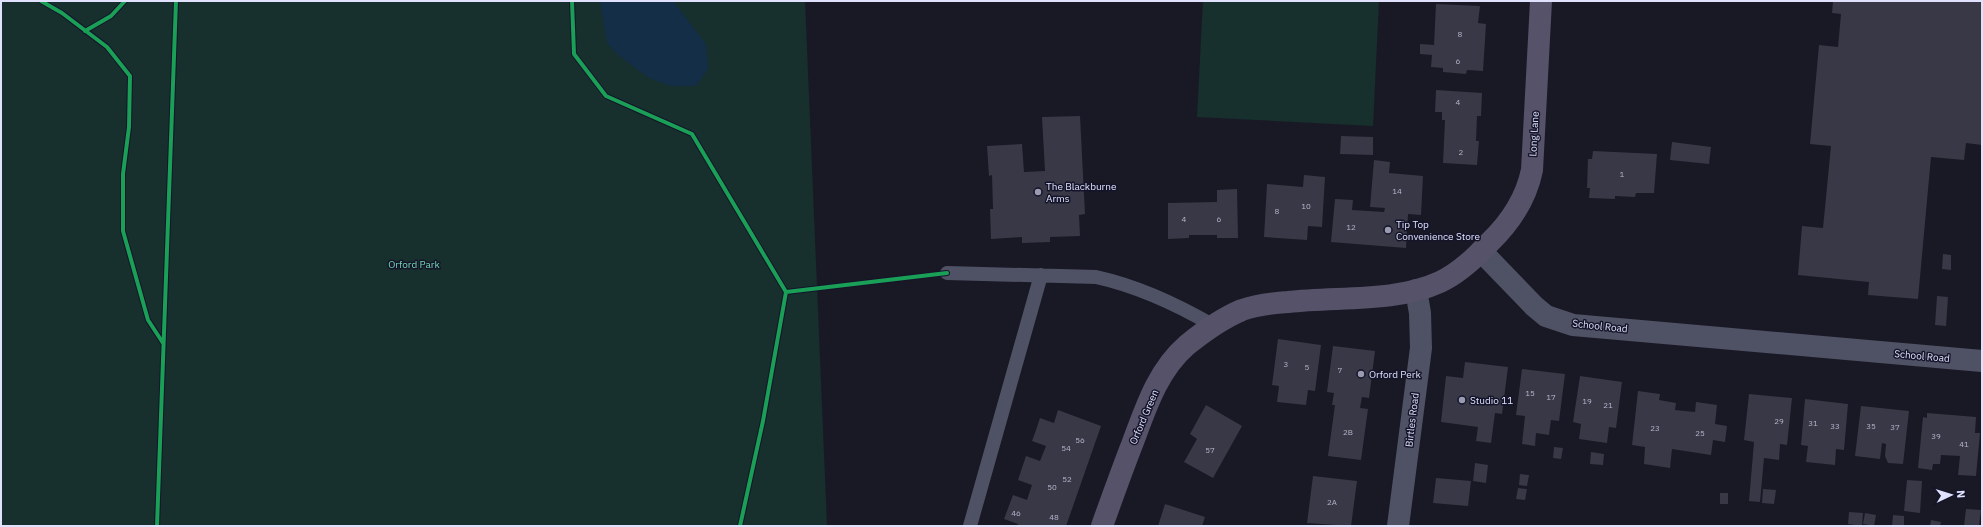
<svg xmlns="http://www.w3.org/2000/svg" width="1983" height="527" font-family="'IBM Plex Sans',sans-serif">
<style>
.green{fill:#17302d}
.water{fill:#132e46}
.building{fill:#383846}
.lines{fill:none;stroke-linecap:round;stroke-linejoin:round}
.service{stroke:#4f5165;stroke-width:14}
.minor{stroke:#4f5165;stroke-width:22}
.primary{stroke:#56526a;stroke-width:22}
.cycleway-casing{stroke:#14142a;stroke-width:6}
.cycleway{stroke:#1a9f57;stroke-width:4}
.poi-dot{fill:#9a9bb1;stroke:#14142a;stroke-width:1.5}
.labels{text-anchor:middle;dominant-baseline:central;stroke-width:3;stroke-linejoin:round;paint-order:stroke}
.number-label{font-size:8px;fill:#b6b7ce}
.street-label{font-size:10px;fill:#e0e1fc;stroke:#14142a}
.poi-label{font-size:10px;fill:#e0e1fc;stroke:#14142a;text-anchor:start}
.park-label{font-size:10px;fill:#70d7ad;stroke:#14142a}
</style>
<rect width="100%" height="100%" fill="#191925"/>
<path class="green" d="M 1,1 L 805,1 L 827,526 L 1,526 Z
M 1203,1 L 1379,1 L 1373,126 L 1197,117 Z"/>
<path class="water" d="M 600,1 L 673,1 L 706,44 L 708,69 L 696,86 L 671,86 L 649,78 L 618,55 L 607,43 Z"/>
<path class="building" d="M 1833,1 L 1982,1 L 1982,145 L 1966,143 L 1964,160 L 1931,157 L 1918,299 L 1868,295 L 1869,282 L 1798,275 L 1802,226 L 1823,228 L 1831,146 L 1810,144 L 1819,45 L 1838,47 L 1841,14 L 1832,13 Z
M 1436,4 L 1480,6 L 1478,23 L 1486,24 L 1483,71 L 1467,70 L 1466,74 L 1443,72 L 1443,68 L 1431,67 L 1432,55 L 1420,54 L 1420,44 L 1434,45 Z
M 1436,90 L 1482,93 L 1481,116 L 1477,116 L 1476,141 L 1479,141 L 1477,165 L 1443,163 L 1445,120 L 1442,120 L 1442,112 L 1435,112 Z
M 1080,116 L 1085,214 L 1079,215 L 1080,236 L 1050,237 L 1050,242 L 1022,243 L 1022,237 L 991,239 L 990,209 L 993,209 L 992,175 L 989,176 L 987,146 L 1022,144 L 1024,172 L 1045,171 L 1042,117 Z
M 1341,136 L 1373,137 L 1373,155 L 1340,154 Z
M 1672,142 L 1711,147 L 1709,164 L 1670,160 Z
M 1593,151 L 1657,154 L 1654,193 L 1636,193 L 1635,197 L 1615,196 L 1615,199 L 1589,198 L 1590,188 L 1587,188 L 1588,159 L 1592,159 Z
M 1374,160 L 1390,162 L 1389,173 L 1423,176 L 1421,215 L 1408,214 L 1406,248 L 1331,242 L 1335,199 L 1353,200 L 1352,210 L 1384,212 L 1385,208 L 1370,207 Z
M 1304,175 L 1325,177 L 1322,227 L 1308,226 L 1307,240 L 1264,237 L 1267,184 L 1303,187 Z
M 1237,189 L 1238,238 L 1217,238 L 1217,235 L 1189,235 L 1189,238 L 1168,239 L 1168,203 L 1217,202 L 1217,190 Z
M 1943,254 L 1951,255 L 1951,270 L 1942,269 Z
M 1937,296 L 1948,297 L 1946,326 L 1935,325 Z
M 1278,339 L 1321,345 L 1315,391 L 1308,390 L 1306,405 L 1277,402 L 1279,386 L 1272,385 Z
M 1333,346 L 1375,351 L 1369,398 L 1362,397 L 1360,408 L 1368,409 L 1361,460 L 1328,456 L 1335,405 L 1332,405 L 1334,393 L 1327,392 Z
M 1465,362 L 1508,367 L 1502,414 L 1495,413 L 1491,443 L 1476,441 L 1478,427 L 1441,422 L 1446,376 L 1463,378 Z
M 1522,369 L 1565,374 L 1559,421 L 1551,420 L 1549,435 L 1536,433 L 1535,446 L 1522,444 L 1525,416 L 1516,415 Z
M 1580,376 L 1622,382 L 1616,428 L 1609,427 L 1607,443 L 1579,439 L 1581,424 L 1573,422 Z
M 1638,391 L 1660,394 L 1659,400 L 1676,403 L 1675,410 L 1695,412 L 1696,402 L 1717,405 L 1715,424 L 1727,426 L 1725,442 L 1713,440 L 1711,455 L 1672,449 L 1670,468 L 1644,464 L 1645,447 L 1632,445 Z
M 1749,394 L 1792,398 L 1787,445 L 1780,444 L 1779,460 L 1764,458 L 1760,502 L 1749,501 L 1754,442 L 1744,440 Z
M 1805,399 L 1848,404 L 1844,450 L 1836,449 L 1835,465 L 1806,462 L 1808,446 L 1801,445 Z
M 1206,405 L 1242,426 L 1213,478 L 1184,462 L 1197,439 L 1190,434 Z
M 1861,406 L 1909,411 L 1903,464 L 1888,463 L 1885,456 L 1886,444 L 1882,443 L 1880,459 L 1855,456 Z
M 1058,410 L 1101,426 L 1079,489 L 1066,526 L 1017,526 L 1018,524 L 1004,519 L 1013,495 L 1027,500 L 1032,485 L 1018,480 L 1026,456 L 1040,461 L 1046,446 L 1032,441 L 1036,430 L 1040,418 L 1054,423 Z
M 1927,413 L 1976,417 L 1975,433 L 1980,433 L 1976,476 L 1958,475 L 1960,456 L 1941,455 L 1940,464 L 1933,464 L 1932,470 L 1918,468 L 1923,417 L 1927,418 Z
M 1554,447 L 1563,448 L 1561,459 L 1553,458 Z
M 1591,452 L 1604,454 L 1603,465 L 1590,464 Z
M 1475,463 L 1488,465 L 1486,483 L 1473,481 Z
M 1520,474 L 1529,475 L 1527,486 L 1519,485 Z
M 1313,476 L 1357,481 L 1351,526 L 1307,523 Z
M 1436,478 L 1471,481 L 1468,506 L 1433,503 Z
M 1907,480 L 1922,481 L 1920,513 L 1904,511 Z
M 1518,488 L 1527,489 L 1525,500 L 1516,499 Z
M 1763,489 L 1776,490 L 1774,504 L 1762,503 Z
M 1720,493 L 1728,493 L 1728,504 L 1720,504 Z
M 1165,504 L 1205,517 L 1202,526 L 1158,526 Z
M 1966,509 L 1981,510 L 1979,526 L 1964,526 Z
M 1849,512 L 1863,513 L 1862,526 L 1848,524 Z
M 1865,513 L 1876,515 L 1874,526 L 1863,524 Z
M 1893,515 L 1904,516 L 1904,526 L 1892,526 Z
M 1931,520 L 1941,522 L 1940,526 L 1930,526 Z"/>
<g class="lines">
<path class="service" d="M 947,273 L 1096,277 C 1137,286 1178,305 1214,326
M 970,526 L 1041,275"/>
<path class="minor" d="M 1481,251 L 1534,306 L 1546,316 L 1573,325 L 1982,361
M 1398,526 L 1421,348 L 1420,313 L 1416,290"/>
<path class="primary" d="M 1102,526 C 1112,498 1122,470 1133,442 C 1146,407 1158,370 1187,345 C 1203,332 1223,318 1242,310 C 1256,305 1273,303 1288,302 C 1337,296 1394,303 1440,282 C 1459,273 1475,258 1489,243 C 1510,223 1526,199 1532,170 L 1541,1"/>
<g class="cycleway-casing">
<path id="cycleway" d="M 41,1 L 62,13 L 107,47 L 130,76 L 129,127 L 123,174 L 123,231 L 148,320 L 163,343
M 572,1 L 574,54 L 606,96 L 692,134 L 786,292
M 85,31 L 111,16 L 125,1
M 157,526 L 176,1
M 740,526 L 763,421 L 786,292 L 947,273"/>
</g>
<use href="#cycleway" class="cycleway"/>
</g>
<g class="poi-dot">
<circle cx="1038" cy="192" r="4"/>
<circle cx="1388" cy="230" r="4"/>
<circle cx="1361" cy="374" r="4"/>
<circle cx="1462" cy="400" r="4"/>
</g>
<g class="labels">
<g class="number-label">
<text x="1460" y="34">8</text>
<text x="1458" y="61">6</text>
<text x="1458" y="102">4</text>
<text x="1461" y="152">2</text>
<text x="1622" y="174">1</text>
<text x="1397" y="191">14</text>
<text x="1306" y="206">10</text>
<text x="1277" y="211">8</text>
<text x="1184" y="219">4</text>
<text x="1219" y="219">6</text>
<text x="1351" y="227">12</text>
<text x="1286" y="364">3</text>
<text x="1307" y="367">5</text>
<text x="1340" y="370">7</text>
<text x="1530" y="393">15</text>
<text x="1551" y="397">17</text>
<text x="1587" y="401">19</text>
<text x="1608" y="405">21</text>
<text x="1779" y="421">29</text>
<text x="1813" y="423">31</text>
<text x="1835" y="426">33</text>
<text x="1871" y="426">35</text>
<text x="1895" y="427">37</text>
<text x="1655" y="428">23</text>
<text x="1348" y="432">2B</text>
<text x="1700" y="433">25</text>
<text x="1936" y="436">39</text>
<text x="1080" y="440">56</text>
<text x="1964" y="444">41</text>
<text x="1066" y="448">54</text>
<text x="1210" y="450">57</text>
<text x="1067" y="479">52</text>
<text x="1052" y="487">50</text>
<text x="1332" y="502">2A</text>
<text x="1016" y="513">46</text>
<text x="1054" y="517">48</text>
</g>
<g class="street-label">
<text transform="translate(1534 134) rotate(-87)">Long Lane</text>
<text transform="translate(1600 326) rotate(6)">School Road</text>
<text transform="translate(1922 356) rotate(5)">School Road</text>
<text transform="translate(1144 417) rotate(-67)">Orford Green</text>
<text transform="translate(1412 420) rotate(-83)">Birtles Road</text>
</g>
<g class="poi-label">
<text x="1046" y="186">The Blackburne<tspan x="1046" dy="12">Arms</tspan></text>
<text x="1396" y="224">Tip Top<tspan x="1396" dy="12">Convenience Store</tspan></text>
<text x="1369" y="374">Orford Perk</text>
<text x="1470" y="400">Studio 11</text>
</g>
<g class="park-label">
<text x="414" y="264">Orford Park</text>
</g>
</g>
<rect width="1983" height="527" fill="none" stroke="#e0e1fc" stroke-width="4"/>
<g transform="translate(1951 495) rotate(86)" stroke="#14142a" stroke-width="3" paint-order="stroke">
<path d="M0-3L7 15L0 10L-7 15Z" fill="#e0e1fc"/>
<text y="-6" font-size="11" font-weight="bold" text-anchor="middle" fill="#e0e1fc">N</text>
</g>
</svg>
